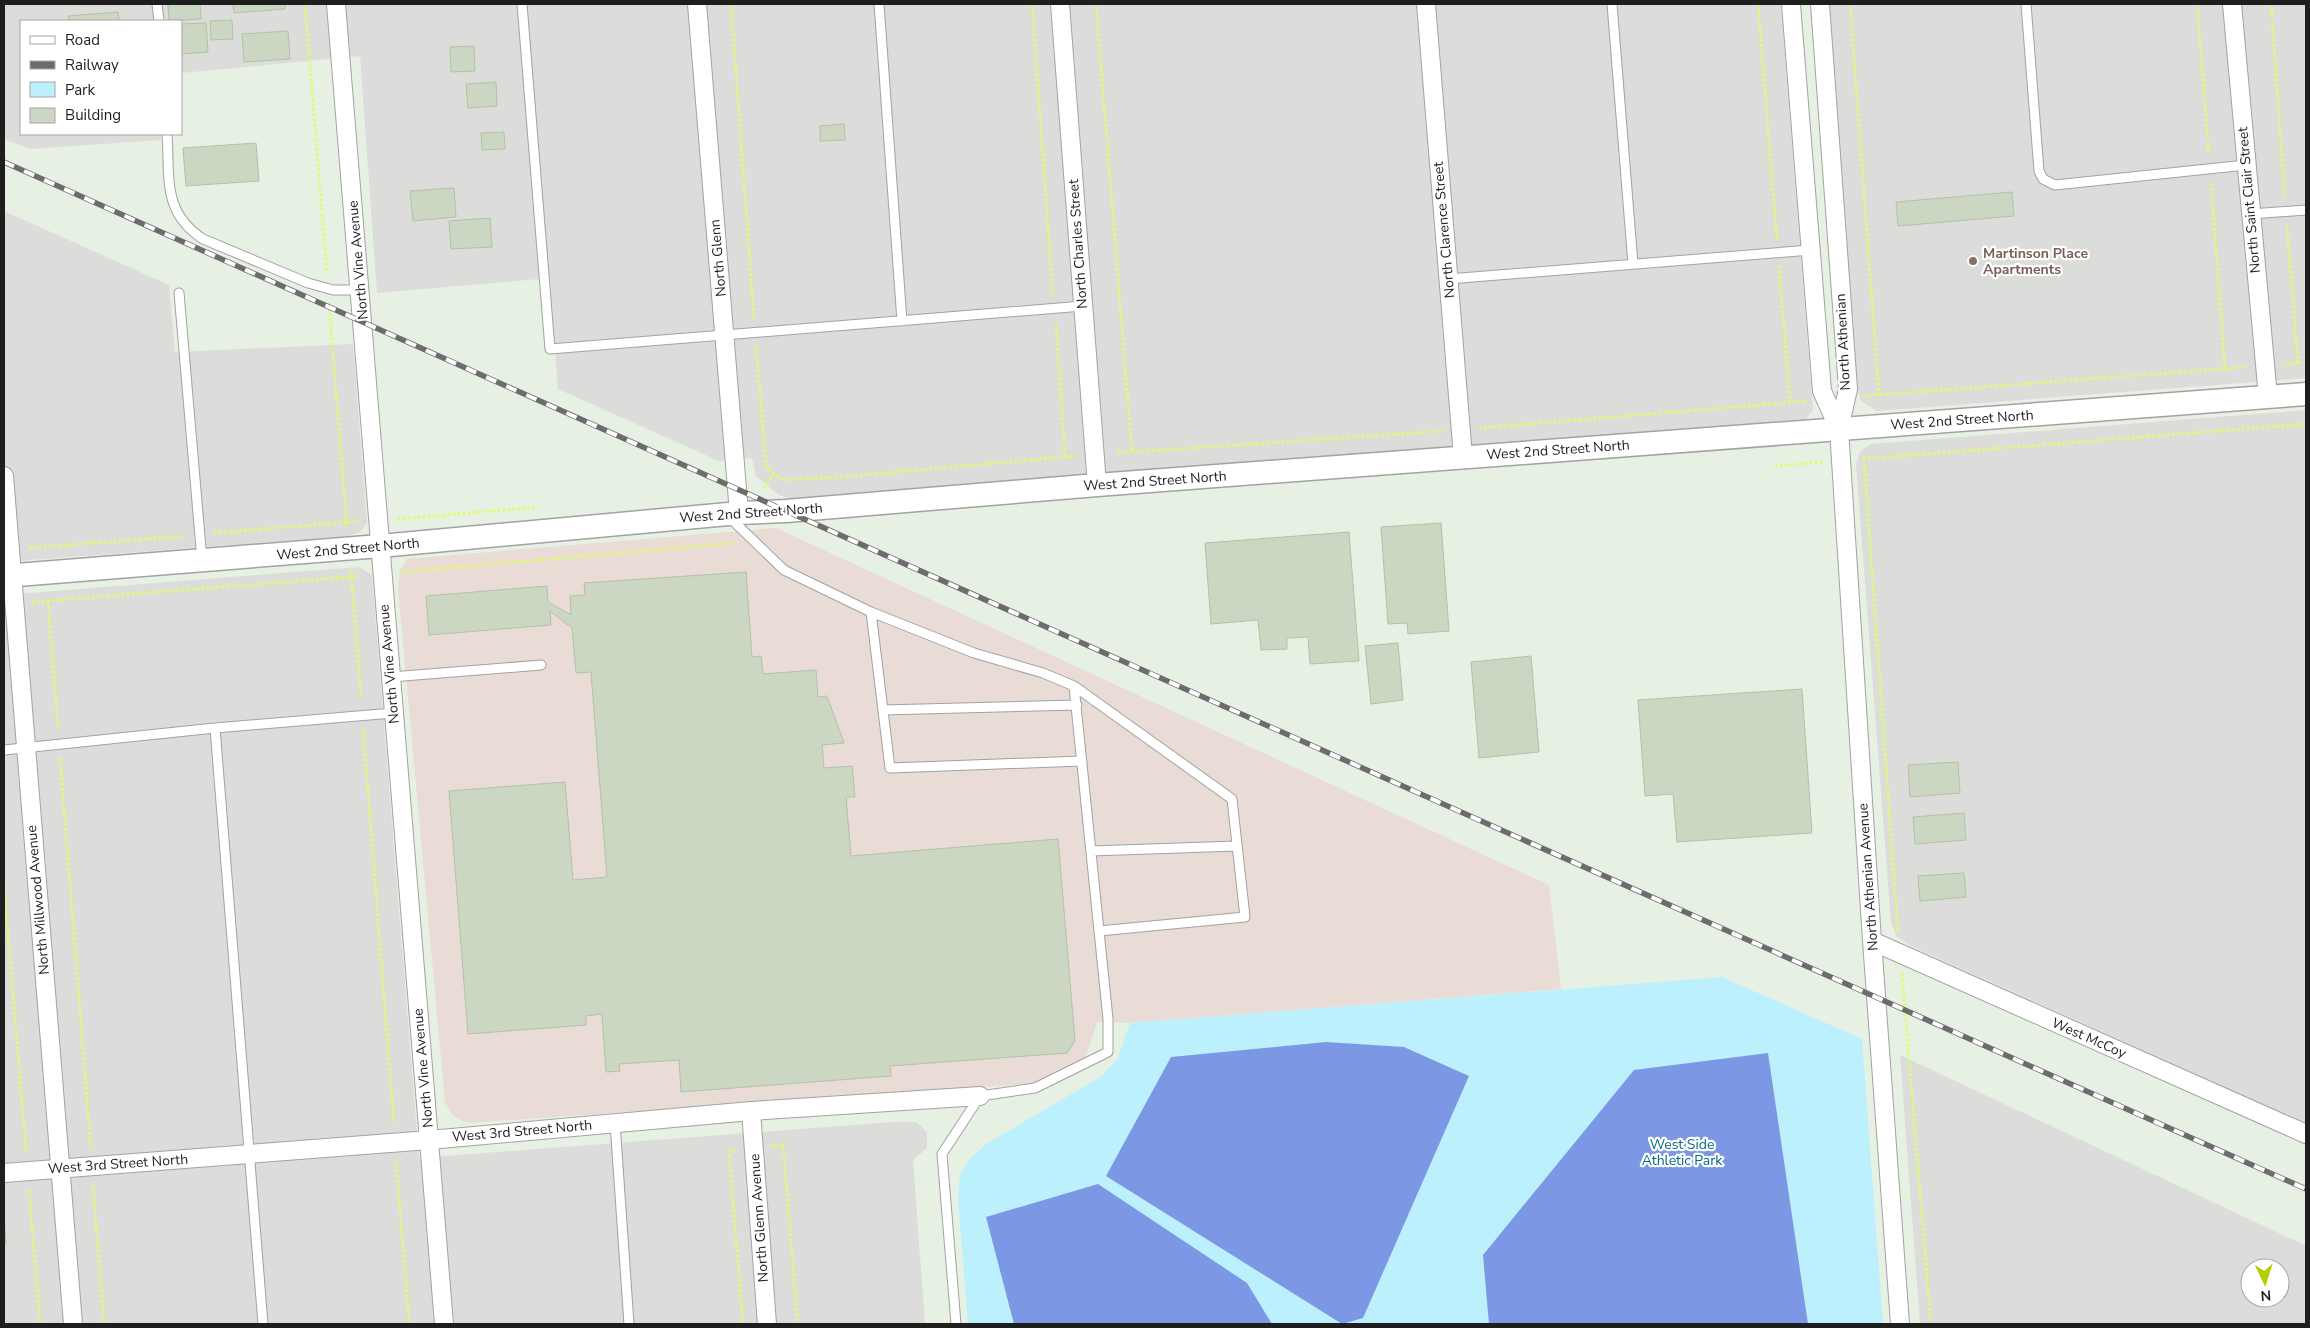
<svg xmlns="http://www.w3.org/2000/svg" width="2310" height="1328" font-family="'Nunito Sans',sans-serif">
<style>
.residential{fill:#dcdcdb;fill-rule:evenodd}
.industrial{fill:#e9dbd5}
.park{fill:#bdf0fd}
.pitch{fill:#7c98e4}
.building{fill:#ccd7c3;stroke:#b2c2a5}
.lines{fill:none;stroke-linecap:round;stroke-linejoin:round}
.service-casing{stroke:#a2a2a2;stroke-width:11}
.minor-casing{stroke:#a2a2a2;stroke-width:20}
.tertiary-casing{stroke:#a2a2a2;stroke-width:25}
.path{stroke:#ddff65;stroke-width:3;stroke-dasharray:2.5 2.5;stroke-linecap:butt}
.service{stroke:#fff;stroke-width:9}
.minor{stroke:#fff;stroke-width:18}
.tertiary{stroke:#fff;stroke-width:22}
.rail-casing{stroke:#6c6c6c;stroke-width:5.5}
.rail{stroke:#fff;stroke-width:4;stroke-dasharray:11;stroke-linecap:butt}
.education-dot{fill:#8d6e63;stroke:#fff;stroke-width:2}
.labels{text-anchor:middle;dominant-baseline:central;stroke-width:4.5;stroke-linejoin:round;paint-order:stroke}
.street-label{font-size:14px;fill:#1e1e1e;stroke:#fff}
.education-label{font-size:14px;font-weight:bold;fill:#785e54;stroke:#fff;text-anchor:start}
.park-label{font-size:14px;fill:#046a84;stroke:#fff}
</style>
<rect width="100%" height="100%" fill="#e6f0e3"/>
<path class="residential" d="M 4,4 L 1781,4 L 1813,410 L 1806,419 L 1793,424 L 794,500 L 779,495 L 756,476 L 752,458 L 719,461 L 558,389 L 550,278 L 377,293 L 360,56 L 181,73 L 181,21 L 21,21 L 21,134 L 160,134 L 161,140 L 30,149 L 4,139 Z
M 1826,4 L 2306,4 L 2306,378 L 1877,411 L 1861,401 L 1856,387 Z
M 4,211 L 169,285 L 175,352 L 353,344 L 367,523 L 360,532 L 349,536 L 4,562 Z
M 2306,410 L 2306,1124 L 1909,945 L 1897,937 L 1891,923 L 1856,464 L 1861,450 L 1871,444 Z
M 359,567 L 372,575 L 419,1158 L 893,1122 L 916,1122 L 927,1132 L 927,1148 L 913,1160 L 925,1324 L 4,1324 L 4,595 Z
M 1900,1055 L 2306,1246 L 2306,1324 L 1920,1324 ZM 2250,1268 L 2280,1268 L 2280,1298 L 2250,1298 Z"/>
<path class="industrial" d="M 776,528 L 1549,885 L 1561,989 L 1130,1023 L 1097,1022 L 1085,1059 L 1065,1074 L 1027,1084 L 467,1123 L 453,1116 L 445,1102 L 398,588 L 400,570 L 407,559 Z"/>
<path class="park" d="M 1722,977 L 1862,1039 L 1883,1324 L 968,1324 L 958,1198 L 960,1174 L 970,1159 L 986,1144 L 1102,1076 L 1118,1058 L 1130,1023 Z"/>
<path class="pitch" d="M 1326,1042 L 1404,1047 L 1469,1076 L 1363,1318 L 1342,1324 L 1106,1176 L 1171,1057 Z
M 1768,1053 L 1808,1324 L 1489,1324 L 1483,1255 L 1634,1070 Z
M 1098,1184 L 1247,1283 L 1272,1324 L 1014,1324 L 986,1217 Z"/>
<path class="building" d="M 168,4 L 200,4 L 201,19 L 169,21 Z
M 233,4 L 285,4 L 285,9 L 234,13 Z
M 118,12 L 119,21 L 69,21 L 68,16 Z
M 232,20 L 233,39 L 211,40 L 210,21 Z
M 206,23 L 208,52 L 181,54 L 181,24 Z
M 288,31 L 290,59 L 244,62 L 242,34 Z
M 474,46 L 475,71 L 451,72 L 450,47 Z
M 496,82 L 497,106 L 468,108 L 466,84 Z
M 844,124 L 845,140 L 820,141 L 820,126 Z
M 504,132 L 505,149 L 482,150 L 481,133 Z
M 256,143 L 259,181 L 186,186 L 183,148 Z
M 454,188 L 456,217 L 413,221 L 410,191 Z
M 2012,192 L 2014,216 L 1898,226 L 1896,202 Z
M 490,218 L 492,247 L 451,249 L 449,221 Z
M 1441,523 L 1449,631 L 1408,634 L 1407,623 L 1388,624 L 1381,527 Z
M 1349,532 L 1359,661 L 1310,664 L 1308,637 L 1287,638 L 1287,649 L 1261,650 L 1258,620 L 1211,624 L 1205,543 Z
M 746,572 L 752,657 L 761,656 L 763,674 L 816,670 L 818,697 L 827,696 L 844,743 L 822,745 L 824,768 L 852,766 L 855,797 L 846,797 L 851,856 L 1058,839 L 1075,1041 L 1067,1053 L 890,1066 L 891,1076 L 681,1092 L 679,1060 L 619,1064 L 620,1071 L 606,1072 L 602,1014 L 586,1016 L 586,1025 L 468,1034 L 449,791 L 565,782 L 573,880 L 607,877 L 591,672 L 576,673 L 572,628 L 550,611 L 551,625 L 429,635 L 426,596 L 547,586 L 548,602 L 571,615 L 570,596 L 585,595 L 584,583 Z
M 1398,643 L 1403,700 L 1371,704 L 1365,646 Z
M 1531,656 L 1539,752 L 1479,758 L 1471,662 Z
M 1802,689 L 1812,833 L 1677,842 L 1673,794 L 1645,796 L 1638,700 Z
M 1958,762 L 1960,793 L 1910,797 L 1908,765 Z
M 1964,813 L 1966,840 L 1915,844 L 1913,817 Z
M 1964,873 L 1966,897 L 1920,901 L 1918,876 Z
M 4,1216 L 6,1244 L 4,1245 Z"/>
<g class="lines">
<g class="service-casing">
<path id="service" d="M 157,4 L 159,21
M 522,4 L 550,349 L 1083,306
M 879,4 L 902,321
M 1612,4 L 1633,264
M 2026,4 L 2039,171 L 2043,179 L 2055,185 L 2246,165
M 167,134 C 170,178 162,212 203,239 L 308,283 L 333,290 L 360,290
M 2250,214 L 2306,210
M 1448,279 L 1811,250
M 179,293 L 202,560
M 728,516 L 784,570 L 871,612 L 974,653 L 1043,673 L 1074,686 L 1108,1019 L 1108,1052 L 1035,1088 L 980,1096 L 942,1154 L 956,1324
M 871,612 L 890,768 L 1082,761
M 391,677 L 541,665
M 1074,686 L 1232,799 L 1245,917 L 1099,931
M 883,710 L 1077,705
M 215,728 L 263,1324
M 4,750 L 215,728 L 393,713
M 1091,851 L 1237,846
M 615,1123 L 629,1324"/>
</g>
<g class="minor-casing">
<path id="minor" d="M 336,4 L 444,1324
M 697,4 L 739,513
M 1060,4 L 1097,485
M 1426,4 L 1463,457
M 1791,4 L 1822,391 L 1839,429
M 1820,4 L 1848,389 L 1839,429 L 1872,941 L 1900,1324
M 2232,4 L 2268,397
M 4,476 L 73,1324
M 1872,941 L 2306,1134
M 751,1111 L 767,1324
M 4,1173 L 429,1140 L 751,1111 L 980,1096"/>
</g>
<g class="tertiary-casing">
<path id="tertiary" d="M 4,576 L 380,546 L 739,513 L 786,511 L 1097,485 L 2306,394"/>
</g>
<path class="path" d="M 305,4 L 327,274
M 731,4 L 754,319
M 1032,4 L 1053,295
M 1096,4 L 1132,452
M 1758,4 L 1777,240
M 1850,4 L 1879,395
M 2197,4 L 2209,154
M 2271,4 L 2285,198
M 2211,183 L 2225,369
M 2287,226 L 2298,363
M 1779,266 L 1790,402
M 329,303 L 347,528
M 1056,323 L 1065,457
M 756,345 L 766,466 L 774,474
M 2284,364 L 2306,362
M 1865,396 L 2246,367
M 1479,428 L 1807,401
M 1117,453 L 1443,431
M 1863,459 L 2306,424
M 1864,459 L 1898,933
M 1775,466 L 1822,462
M 764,488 L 774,474 L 784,480 L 840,477 L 1076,456
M 398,519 L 538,507
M 214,533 L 359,521
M 29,548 L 185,536
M 351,570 L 361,700
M 402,572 L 734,543
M 48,601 L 58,730
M 32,602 L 360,576
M 363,729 L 394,1124
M 60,758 L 91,1149
M 4,882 L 26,1152
M 1902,974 L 1931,1324
M 772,1146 L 783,1145 L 798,1324
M 735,1150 L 729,1151 L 743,1324
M 396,1160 L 409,1324
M 93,1185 L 104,1324
M 29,1190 L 40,1324"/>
<use href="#service" class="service"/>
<use href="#minor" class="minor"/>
<use href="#tertiary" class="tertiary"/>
<g class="rail-casing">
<path id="rail" d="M 4,162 L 2306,1189"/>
</g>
<use href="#rail" class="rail"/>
</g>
<circle class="education-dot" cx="1973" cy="261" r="5"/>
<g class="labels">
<g class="street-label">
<text transform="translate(2249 200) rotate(-95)">North Saint Clair Street</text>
<text transform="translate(1444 230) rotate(-95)">North Clarence Street</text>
<text transform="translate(1078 244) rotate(-94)">North Charles Street</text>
<text transform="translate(718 258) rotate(-95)">North Glenn</text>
<text transform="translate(358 260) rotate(-95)">North Vine Avenue</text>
<text transform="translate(1843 342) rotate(-93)">North Athenian</text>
<text transform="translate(1962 420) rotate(-4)">West 2nd Street North</text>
<text transform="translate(1558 450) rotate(-4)">West 2nd Street North</text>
<text transform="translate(1155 481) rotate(-4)">West 2nd Street North</text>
<text transform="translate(751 513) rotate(-4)">West 2nd Street North</text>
<text transform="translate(348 549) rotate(-5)">West 2nd Street North</text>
<text transform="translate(389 664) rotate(-95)">North Vine Avenue</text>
<text transform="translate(1868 877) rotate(-94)">North Athenian Avenue</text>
<text transform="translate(38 900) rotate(-95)">North Millwood Avenue</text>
<text transform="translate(2089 1038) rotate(24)">West McCoy</text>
<text transform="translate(423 1068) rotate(-95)">North Vine Avenue</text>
<text transform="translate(522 1131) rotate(-5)">West 3rd Street North</text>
<text transform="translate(118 1164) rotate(-4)">West 3rd Street North</text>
<text transform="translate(759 1218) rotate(-94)">North Glenn Avenue</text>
</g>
<g class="education-label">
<text x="1983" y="253">Martinson Place<tspan x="1983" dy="16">Apartments</tspan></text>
</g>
<g class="park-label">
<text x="1682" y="1144">West Side<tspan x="1682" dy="16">Athletic Park</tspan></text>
</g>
</g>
<rect width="2310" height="1328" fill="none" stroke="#1e1e1e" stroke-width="10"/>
<rect x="20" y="20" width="162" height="115" fill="#ffffff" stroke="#a5a5a5"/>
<rect x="30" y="36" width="25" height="8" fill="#ffffff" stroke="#a5a5a5"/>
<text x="65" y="45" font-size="15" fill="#1e1e1e">Road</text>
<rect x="30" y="61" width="25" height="8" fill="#6c6c6c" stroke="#a5a5a5"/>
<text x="65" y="70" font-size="15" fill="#1e1e1e">Railway</text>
<rect x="30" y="82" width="25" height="15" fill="#bdf0fd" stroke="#a5a5a5"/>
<text x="65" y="95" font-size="15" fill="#1e1e1e">Park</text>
<rect x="30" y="108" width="25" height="15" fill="#ccd7c3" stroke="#a5a5a5"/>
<text x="65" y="120" font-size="15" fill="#1e1e1e">Building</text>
<g transform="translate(2265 1283) rotate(176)"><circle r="24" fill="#ffffff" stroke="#a5a5a5"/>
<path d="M0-4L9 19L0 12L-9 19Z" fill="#b4cc00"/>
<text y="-8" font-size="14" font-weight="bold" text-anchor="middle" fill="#1e1e1e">N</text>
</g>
</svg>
